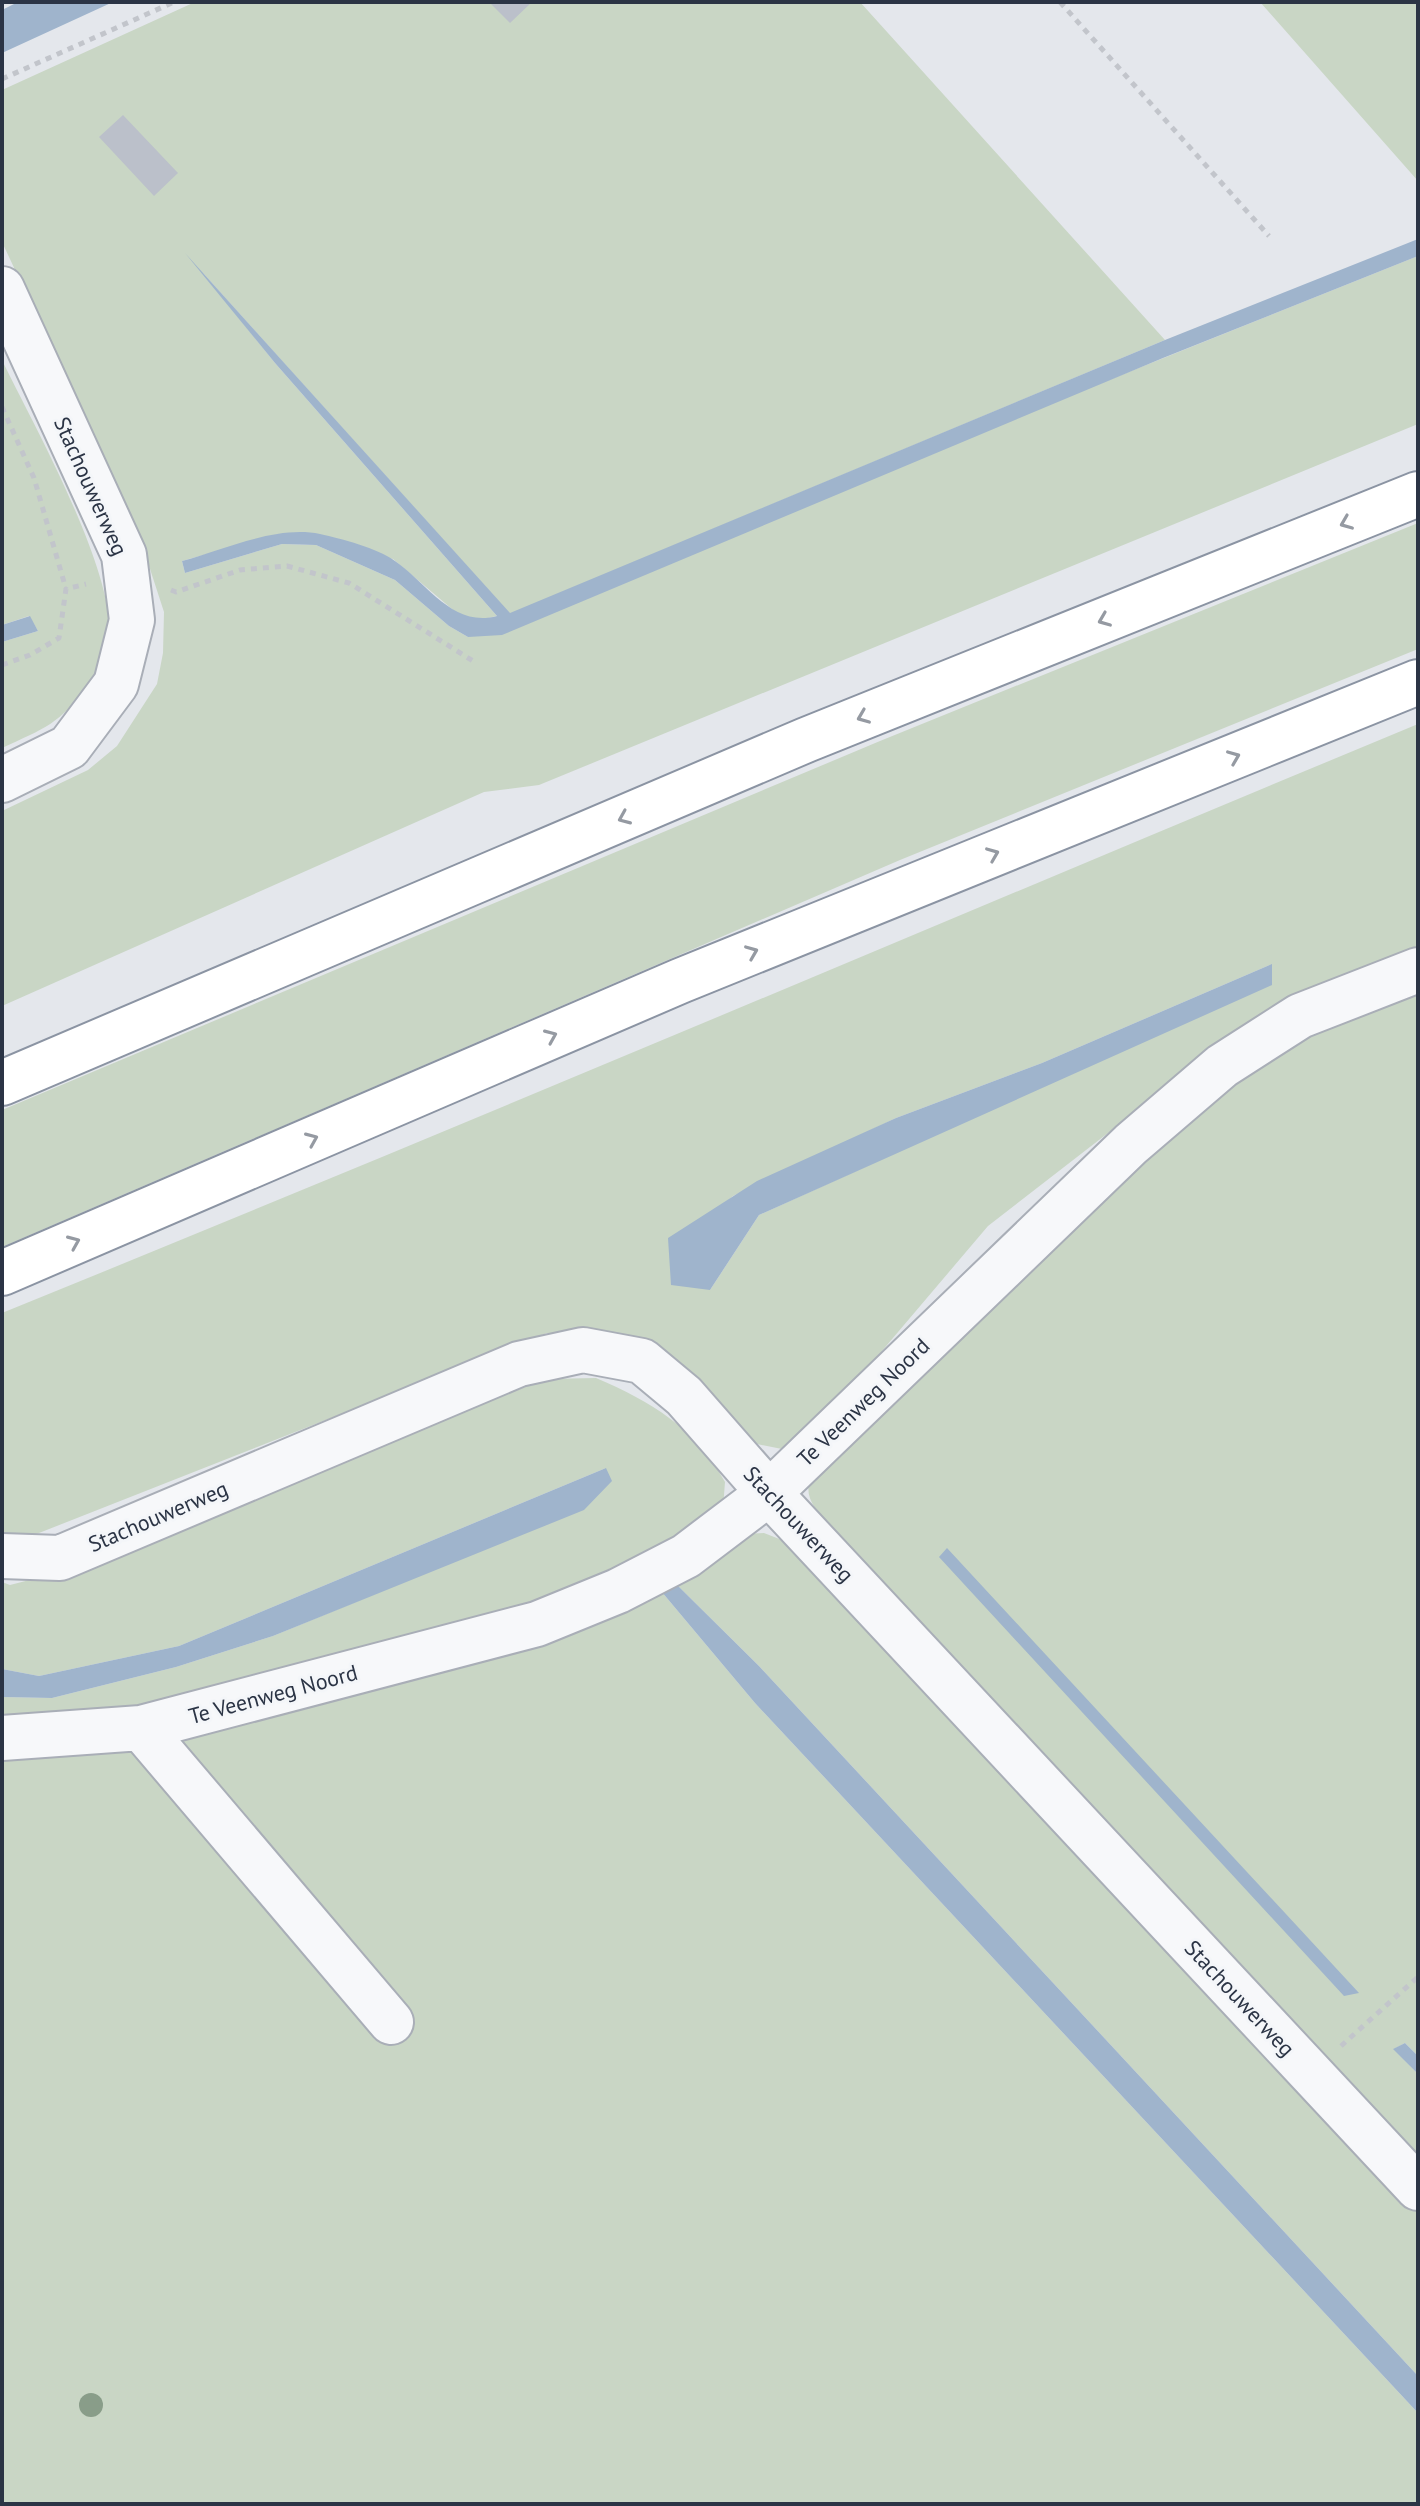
<svg xmlns="http://www.w3.org/2000/svg" width="1420" height="2506" font-family="'PT Sans',sans-serif">
<style>
.green{fill:#c9d6c5;fill-rule:evenodd}
.water{fill:#9fb4cc}
.building{fill:#bbc0ca}
.lines{fill:none;stroke-linecap:round;stroke-linejoin:round}
.minor-casing{stroke:#a9aeb7;stroke-width:48}
.highway-casing{stroke:#8b94a3;stroke-width:48}
.path{stroke:#c2c5cb;stroke-width:5;stroke-dasharray:6 6;stroke-linecap:butt}
.minor{stroke:#f7f8fa;stroke-width:44}
.highway{stroke:#fff;stroke-width:44}
.tree{fill:#899d89}
.oneway{stroke:#959aa2}
.labels{text-anchor:middle;dominant-baseline:central;stroke-width:6;stroke-linejoin:round;paint-order:stroke}
.street-label{font-size:22px;fill:#2b3445;stroke:#f4f6f9}
</style>
<rect width="100%" height="100%" fill="#e4e7ec"/>
<path class="green" d="M 195,2 L 860,2 L 1165,340 L 510,614 L 202,272 L 275,363 L 497,616 L 479,620 L 459,615 L 393,559 L 279,534 L 182,561 L 185,573 L 282,544 L 316,545 L 395,580 L 449,626 L 468,637 L 1418,256 L 1418,424 L 539,785 L 484,792 L 2,1006 L 2,811 L 88,770 L 117,746 L 157,684 L 163,653 L 164,612 L 139,535 L 2,242 L 2,90 Z
M 1260,2 L 1418,2 L 1418,181 Z
M 2,360 C 32,423 132,597 106,660 C 103,669 94,677 88,685 C 60,724 45,728 2,748 L 2,642 L 38,631 L 29,616 L 2,625 Z
M 1418,523 L 1418,649 L 900,860 L 2,1247 L 2,1110 L 880,741 Z
M 1418,724 L 1418,958 L 1170,1085 L 988,1226 L 831,1411 L 787,1450 L 752,1443 L 639,1339 L 615,1332 L 547,1333 L 39,1533 L 11,1540 L 2,1537 L 2,1313 C 475,1121 946,920 1418,724 ZM 1272,964 L 1032,1091 L 759,1215 L 710,1290 L 726,1202 L 733,1196 L 896,1118 L 1042,1063 Z
M 1418,986 L 1418,2056 L 1405,2043 L 1394,2049 L 1418,2074 L 1418,2169 L 836,1532 C 814,1507 799,1498 815,1464 L 1257,1055 Z
M 596,1378 C 652,1402 694,1427 725,1482 L 723,1508 L 684,1541 L 557,1599 L 112,1715 L 2,1721 L 2,1697 L 52,1698 L 176,1667 L 273,1636 L 450,1563 L 606,1468 L 179,1646 L 39,1676 L 2,1669 L 2,1582 L 10,1585 L 53,1574 L 545,1379 Z
M 764,1533 L 787,1542 L 1418,2211 L 1418,2376 L 759,1666 L 669,1577 L 744,1534 Z
M 656,1585 L 755,1703 L 1418,2413 L 1418,2504 L 2,2504 L 2,1747 L 132,1752 Z"/>
<path class="water" d="M 18,2 L 113,2 L 2,53 L 2,10 Z
M 1418,239 L 1418,256 L 1163,358 L 502,635 L 468,637 L 449,626 L 395,580 L 316,545 L 282,544 L 185,573 L 182,561 C 223,550 276,525 320,534 C 342,539 377,548 395,561 C 428,584 453,628 497,616 L 275,363 L 185,253 L 510,613 L 1165,340 Z
M 30,616 L 38,631 L 2,642 L 2,625 Z
M 1272,964 L 1272,985 L 759,1215 L 710,1290 L 671,1285 L 668,1238 L 757,1181 L 896,1118 L 1042,1063 Z
M 606,1468 L 612,1481 L 584,1510 L 273,1636 L 176,1667 L 52,1698 L 2,1697 L 2,1669 L 39,1676 L 179,1646 Z
M 947,1548 L 1359,1993 L 1344,1996 L 939,1557 Z
M 669,1577 L 759,1666 L 1418,2376 L 1418,2413 L 755,1703 L 656,1585 Z
M 1405,2043 L 1418,2056 L 1418,2074 L 1393,2049 Z"/>
<path class="building" d="M 489,2 L 532,2 L 510,23 Z
M 123,115 L 178,173 L 154,196 L 99,137 Z"/>
<g class="lines">
<g class="minor-casing">
<path id="minor" d="M 2,289 L 124,555 L 132,620 L 116,684 L 69,747 L 2,780
M 2,1556 L 60,1558 L 519,1364 L 583,1350 L 642,1361 L 684,1396 L 769,1493 L 1418,2188
M 141,1728 L 537,1624 L 618,1591 L 686,1556 L 769,1493 L 1131,1144 L 1222,1066 L 1300,1016 L 1418,970
M 2,1738 L 141,1728 L 391,2022"/>
</g>
<g class="highway-casing">
<path id="highway" d="M 2,1083 L 806,740 L 1418,494
M 2,1273 L 680,981 L 1418,682"/>
</g>
<path class="path" d="M 1060,2 L 1269,236
M 2,79 L 174,2
M 2,407 L 34,478 L 66,589
M 171,590 L 176,592 L 240,570 L 287,566 L 349,583 L 473,661
M 2,665 L 30,655 L 59,638 L 66,589 L 86,584
M 1341,2046 L 1418,1977"/>
<use href="#minor" class="minor"/>
<use href="#highway" class="highway"/>
</g>
<circle class="tree" cx="91" cy="2405" r="12"/>
<defs><path id="oneway-chevron" d="M-2-3.5L2.5 0L-2 3.5" fill="none" stroke-width="1.6" stroke-linecap="round" stroke-linejoin="round" transform="scale(2)"/></defs>
<g class="oneway">
<use href="#oneway-chevron" transform="translate(1346 523) rotate(158)"/>
<use href="#oneway-chevron" transform="translate(1104 620) rotate(158)"/>
<use href="#oneway-chevron" transform="translate(863 717) rotate(158)"/>
<use href="#oneway-chevron" transform="translate(1234 757) rotate(-22)"/>
<use href="#oneway-chevron" transform="translate(624 818) rotate(157)"/>
<use href="#oneway-chevron" transform="translate(993 854) rotate(-22)"/>
<use href="#oneway-chevron" transform="translate(752 952) rotate(-22)"/>
<use href="#oneway-chevron" transform="translate(551 1036) rotate(-23)"/>
<use href="#oneway-chevron" transform="translate(312 1139) rotate(-23)"/>
<use href="#oneway-chevron" transform="translate(74 1242) rotate(-23)"/>
</g>
<g class="labels">
<g class="street-label">
<text transform="translate(91 486) rotate(66)">Stachouwerweg</text>
<text transform="translate(863 1402) rotate(-44)">Te Veenweg Noord</text>
<text transform="translate(158 1516) rotate(-23)">Stachouwerweg</text>
<text transform="translate(799 1524) rotate(47)">Stachouwerweg</text>
<text transform="translate(273 1694) rotate(-15)">Te Veenweg Noord</text>
<text transform="translate(1240 1998) rotate(47)">Stachouwerweg</text>
</g>
</g>
<rect width="1420" height="2506" fill="none" stroke="#2b3445" stroke-width="8"/>
</svg>
